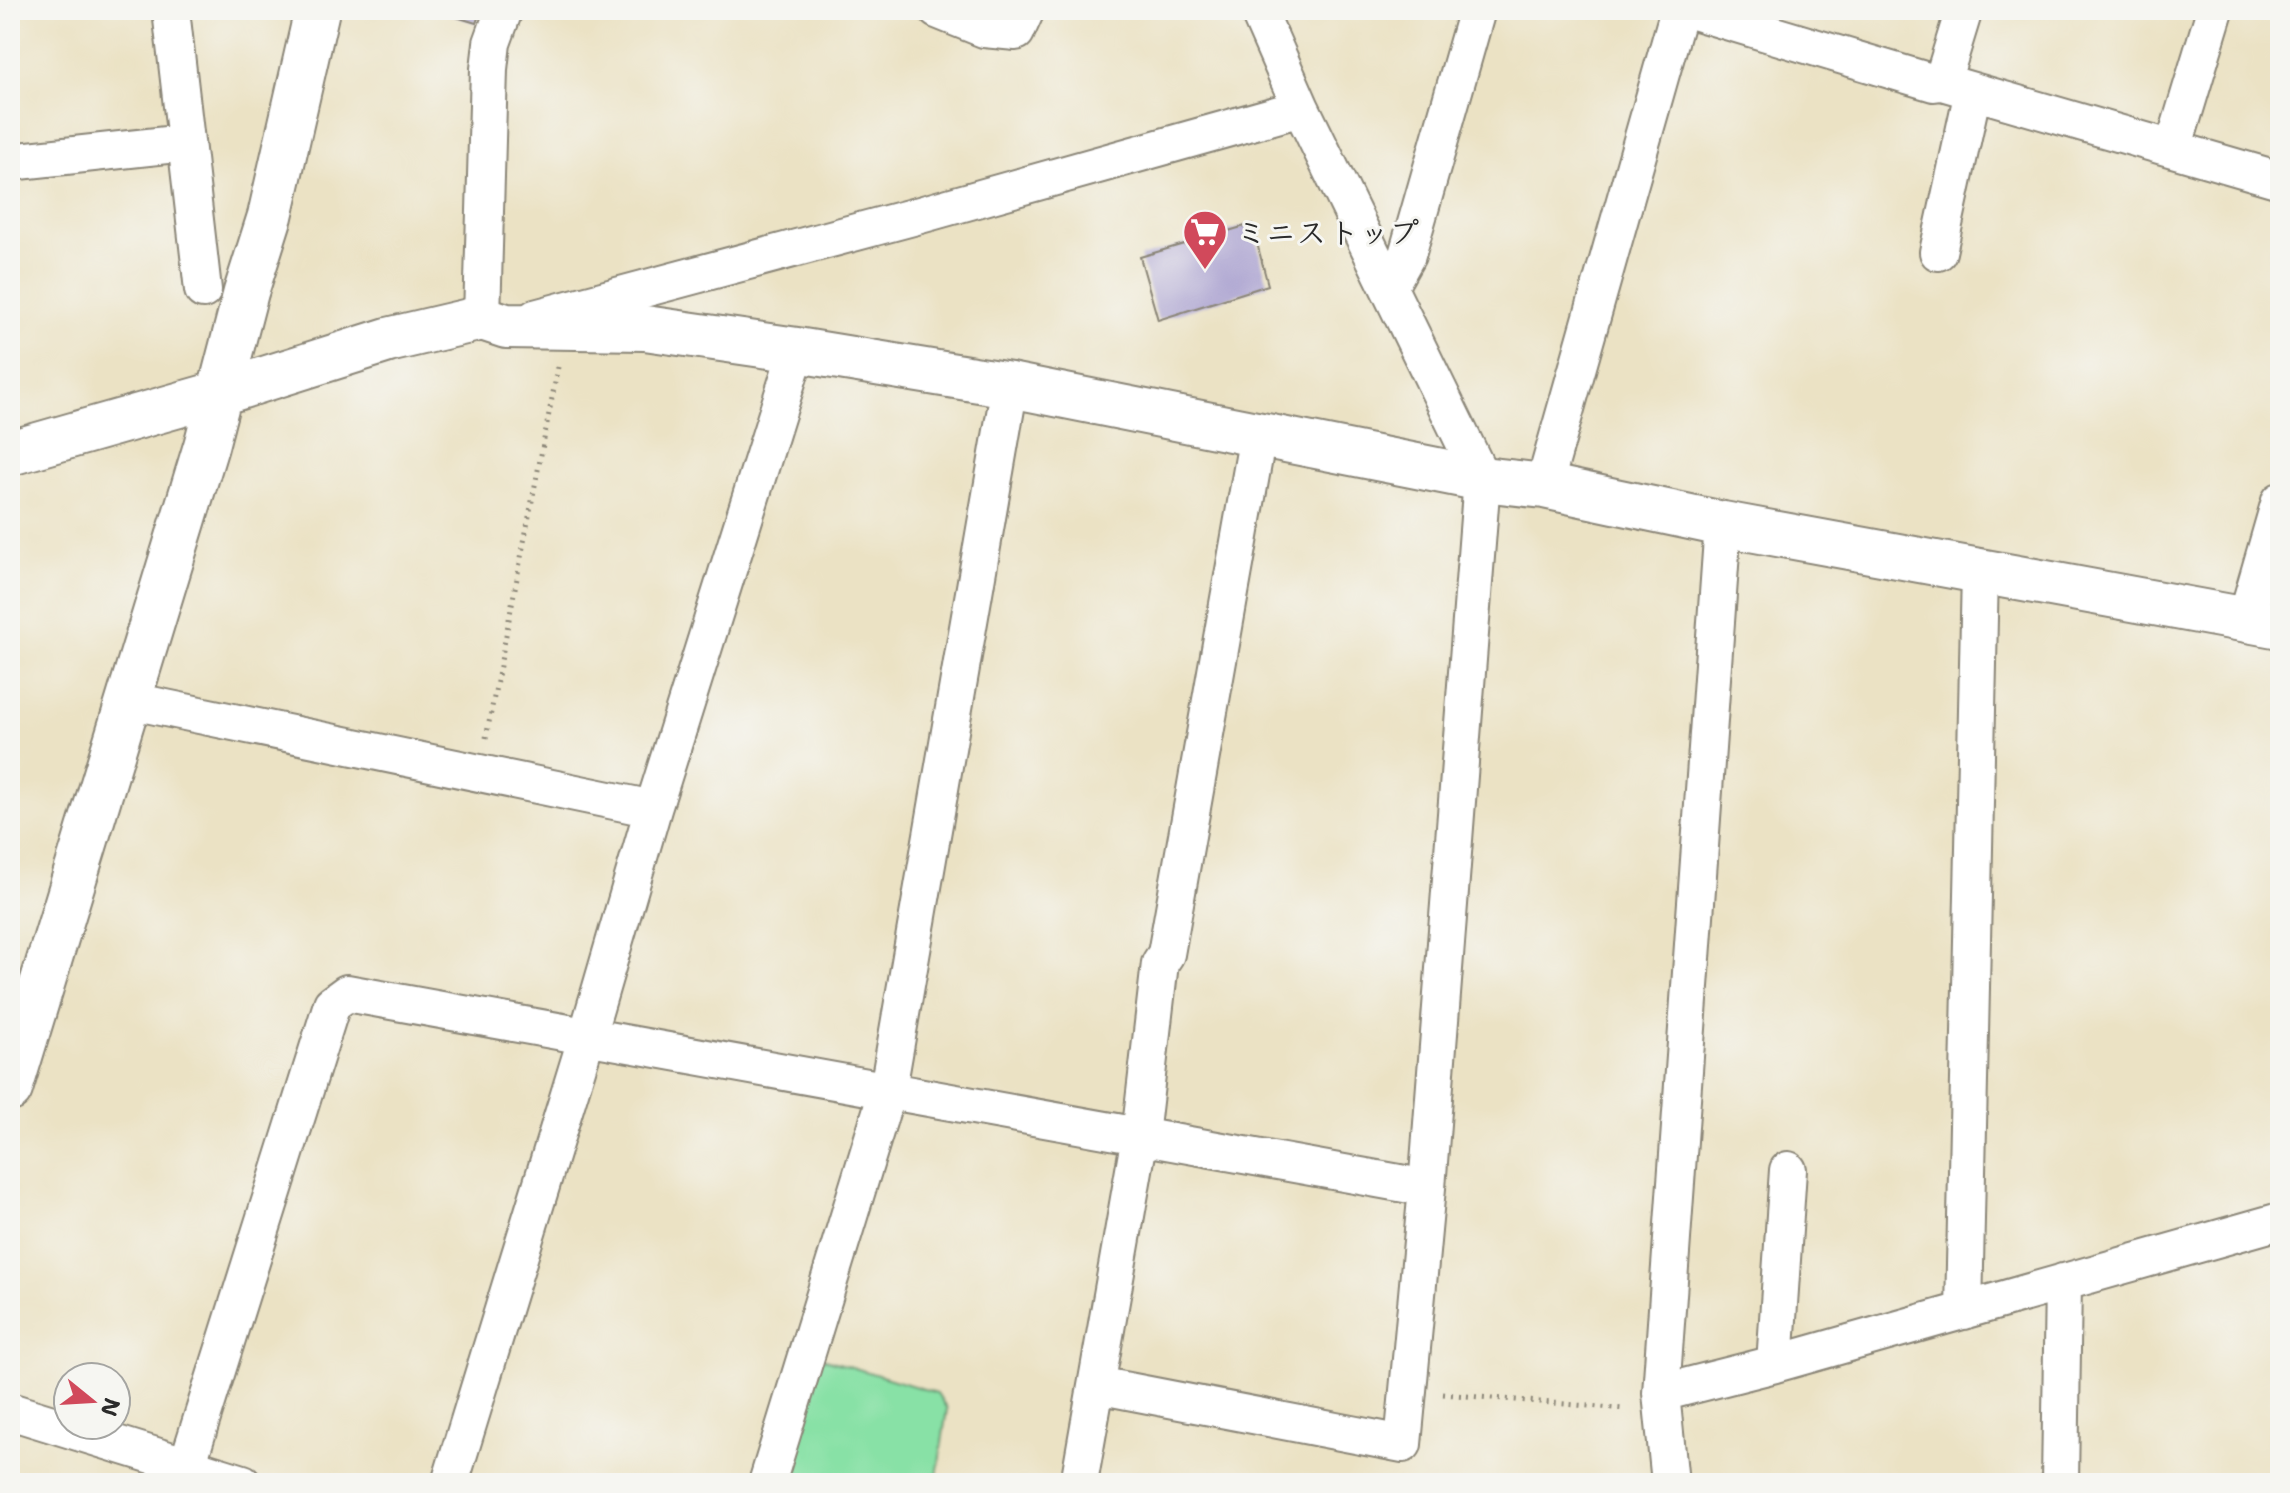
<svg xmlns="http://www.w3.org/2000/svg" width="2290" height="1493" font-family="'Shantell Sans','Klee One',sans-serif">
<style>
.green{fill:#88e1a6;stroke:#5a8668;stroke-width:2}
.building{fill:#ada5d1}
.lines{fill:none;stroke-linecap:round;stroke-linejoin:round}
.street-casing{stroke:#8b8678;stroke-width:40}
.secondary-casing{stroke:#8b8678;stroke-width:48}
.path{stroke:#8b8678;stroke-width:5;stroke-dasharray:2 6;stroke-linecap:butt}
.street{stroke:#fff;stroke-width:36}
.secondary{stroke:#fff;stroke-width:44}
.labels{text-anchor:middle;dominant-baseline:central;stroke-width:6;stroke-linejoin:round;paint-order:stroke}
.poi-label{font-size:30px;font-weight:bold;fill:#2b2b2b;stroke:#f6f6f2;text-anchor:start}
</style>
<rect width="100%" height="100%" fill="#f6f6f2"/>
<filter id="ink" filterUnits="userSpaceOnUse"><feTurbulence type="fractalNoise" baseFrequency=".0125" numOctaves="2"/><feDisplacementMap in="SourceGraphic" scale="16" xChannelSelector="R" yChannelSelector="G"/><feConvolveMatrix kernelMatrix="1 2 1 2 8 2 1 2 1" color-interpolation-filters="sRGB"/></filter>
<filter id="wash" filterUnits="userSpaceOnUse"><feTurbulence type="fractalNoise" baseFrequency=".006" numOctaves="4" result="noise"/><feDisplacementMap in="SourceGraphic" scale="32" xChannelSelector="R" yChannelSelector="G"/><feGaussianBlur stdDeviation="1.8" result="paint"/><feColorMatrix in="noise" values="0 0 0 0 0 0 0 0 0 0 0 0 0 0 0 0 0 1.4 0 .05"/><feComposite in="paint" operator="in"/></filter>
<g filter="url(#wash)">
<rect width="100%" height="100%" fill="#ebe2c4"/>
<path class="green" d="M 822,1358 L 937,1393 L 947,1409 L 936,1483 L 784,1483 Z"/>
<g id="blocks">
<path class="building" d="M 451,10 L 481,10 L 476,23 L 450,15 Z
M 1252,224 L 1268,285 L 1158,320 L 1140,257 Z"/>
</g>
</g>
<g filter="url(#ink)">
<use href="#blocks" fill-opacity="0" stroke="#8b8678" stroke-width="2"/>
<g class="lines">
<g class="street-casing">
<path id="street" d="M 171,10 L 203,290
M 937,10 L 984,29 L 1016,32 L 1026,10
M 1690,10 L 1934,83 L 1942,82 L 2280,180
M 1942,82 L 1964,10
M 2173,149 L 2215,10
M 10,162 L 185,143
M 1938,252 L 1973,91
M 1389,287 L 1407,255 L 1477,10
M 482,318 L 489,69 L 492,43 L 504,10
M 535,318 L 920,215 L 1301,108
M 1544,486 L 1679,10
M 2246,619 L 2280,501
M 127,700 L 653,809
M 1964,1311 L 1980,571
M 1775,1364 L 1788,1170
M 1097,1385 L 1403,1444 L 1427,1188
M 1661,1393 L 1775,1364 L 2280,1221
M 10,1411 L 243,1483
M 187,1466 L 332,1004 L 347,993 L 1427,1188 L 1482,479 L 1301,108 L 1258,10
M 450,1483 L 587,1036 L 653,809 L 797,350
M 767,1483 L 888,1089 L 1010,385
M 1079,1483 L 1140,1136 L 1160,963 L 1166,954 L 1258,435
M 1670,1483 L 1661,1393 L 1723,524
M 2060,1483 L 2063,1282"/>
</g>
<g class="secondary-casing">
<path id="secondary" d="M 10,453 L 217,394 L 388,340 L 482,318 L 506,326 L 645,328 L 797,350 L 1010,385 L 1482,479 L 1544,486 L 1723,524 L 2280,626
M 10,1089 L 206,446 L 246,292 L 270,216 L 317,10"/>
</g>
<path class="path" d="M 486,738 L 558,367
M 1443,1394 L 1625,1409"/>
<use href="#street" class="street"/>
<use href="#secondary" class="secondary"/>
</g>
</g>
<defs>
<g id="supermarket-pin" transform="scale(2.3)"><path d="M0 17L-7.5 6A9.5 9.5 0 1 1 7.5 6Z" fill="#d1495b" stroke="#f6f6f2"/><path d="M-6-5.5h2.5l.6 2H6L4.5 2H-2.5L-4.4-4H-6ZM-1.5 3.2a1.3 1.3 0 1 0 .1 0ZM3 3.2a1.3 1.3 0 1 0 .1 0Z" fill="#fff"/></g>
</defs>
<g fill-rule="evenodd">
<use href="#supermarket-pin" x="1205" y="232"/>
</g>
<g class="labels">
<g class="poi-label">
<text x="1236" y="232">ミニストップ</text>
</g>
</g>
<rect width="2290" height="1493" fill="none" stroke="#f6f6f2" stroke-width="40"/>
<g transform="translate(92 1401) rotate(108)"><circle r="38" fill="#f6f6f2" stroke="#a5a5a2" stroke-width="2"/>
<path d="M0-6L14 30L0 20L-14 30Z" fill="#d1495b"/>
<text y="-12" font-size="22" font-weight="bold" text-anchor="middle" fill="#2b2b2b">N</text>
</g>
</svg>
